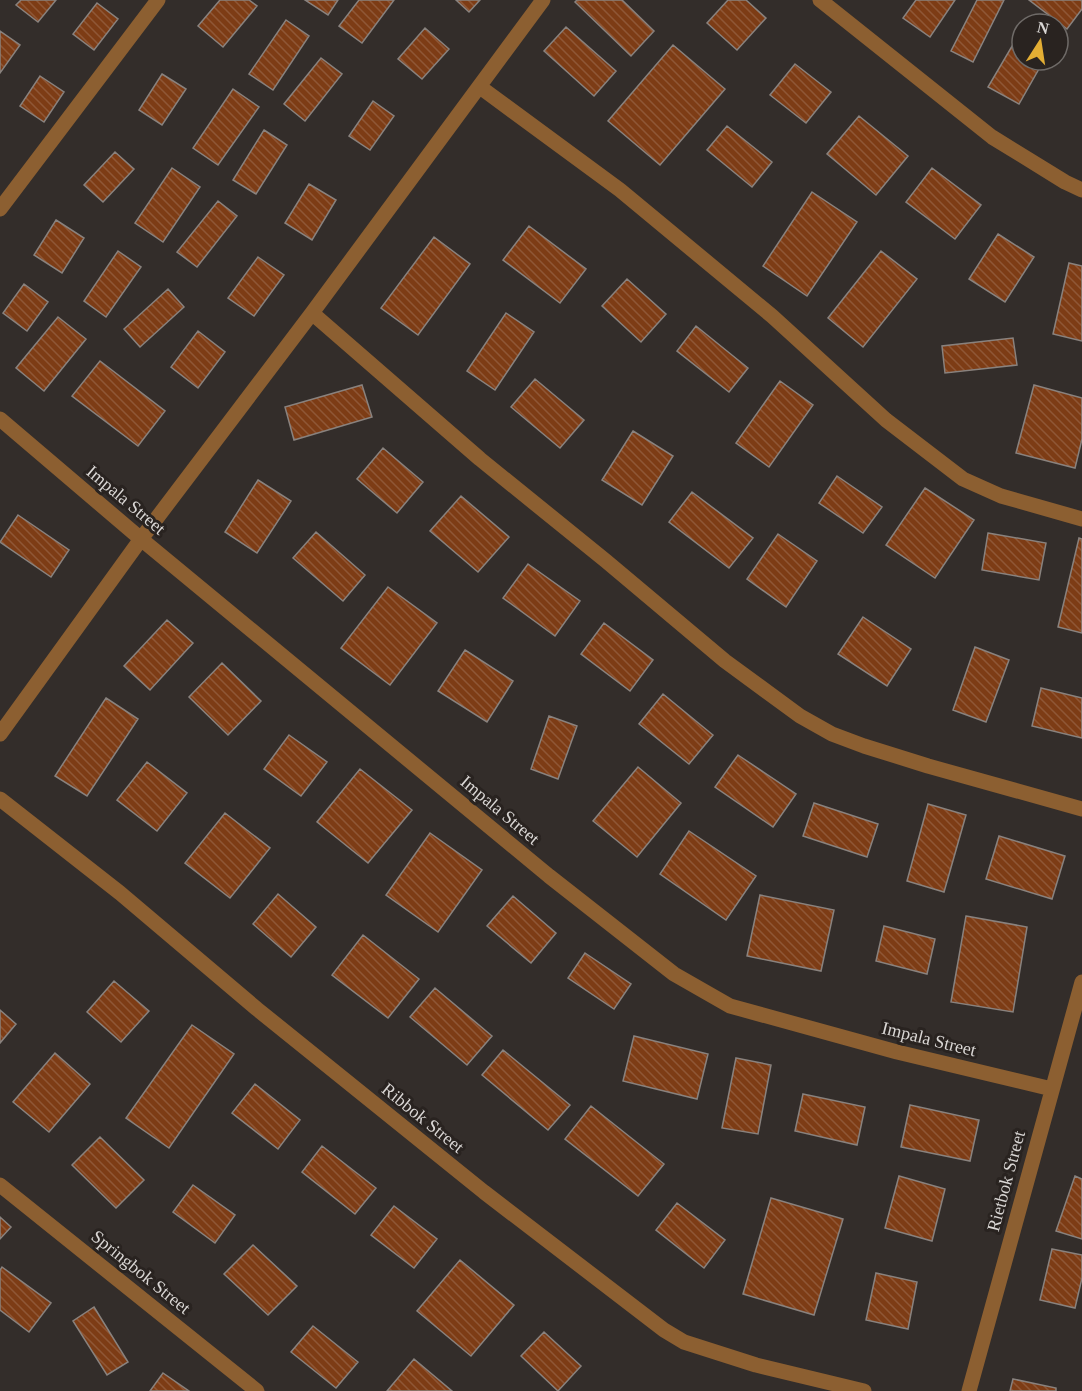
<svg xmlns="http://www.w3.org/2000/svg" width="1082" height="1391" font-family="Georgia,serif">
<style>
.building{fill:url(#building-back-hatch);stroke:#89827e;stroke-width:1.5}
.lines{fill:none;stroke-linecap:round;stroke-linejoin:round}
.minor{stroke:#8c5f31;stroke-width:15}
.labels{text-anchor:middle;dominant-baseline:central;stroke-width:6;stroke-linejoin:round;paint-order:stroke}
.street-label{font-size:18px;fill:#d9d6d4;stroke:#292320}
</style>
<defs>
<pattern id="building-back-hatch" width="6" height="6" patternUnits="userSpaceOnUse" patternTransform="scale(1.5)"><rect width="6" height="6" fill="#7d3c15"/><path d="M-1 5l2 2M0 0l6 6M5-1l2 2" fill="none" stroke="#8f5736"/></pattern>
</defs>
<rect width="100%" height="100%" fill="#332d2a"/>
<path class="building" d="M 21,0 L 56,0 L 38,22 L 16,5 Z
M 220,0 L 249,0 L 257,6 L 223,47 L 198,26 Z
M 305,0 L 338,0 L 328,15 Z
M 359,0 L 394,0 L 362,43 L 339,26 Z
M 456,0 L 480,0 L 469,12 Z
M 577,0 L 622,0 L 654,31 L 631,56 L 575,2 Z
M 728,0 L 746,0 L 766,18 L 737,50 L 707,23 Z
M 916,0 L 955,0 L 930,37 L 903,18 Z
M 977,0 L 1004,0 L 973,62 L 951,51 Z
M 1029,0 L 1082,0 L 1082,9 L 1067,29 Z
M 97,3 L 118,19 L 94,50 L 73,34 Z
M 286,20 L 309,36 L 273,90 L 249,74 Z
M 566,27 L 616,71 L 594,96 L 544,51 Z
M 425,28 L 449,49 L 422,79 L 398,59 Z
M 0,31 L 20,45 L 0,73 Z
M 1015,41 L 1022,46 L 1022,60 L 1044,60 L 1019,104 L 988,87 Z
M 673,45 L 725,89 L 660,165 L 608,121 Z
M 321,58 L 342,74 L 305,121 L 284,104 Z
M 795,64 L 831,92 L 806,123 L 770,95 Z
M 162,74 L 186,89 L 162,125 L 139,110 Z
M 40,76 L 64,92 L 44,122 L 20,106 Z
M 233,89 L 259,107 L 218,165 L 193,148 Z
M 373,101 L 394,116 L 370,150 L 349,136 Z
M 859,116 L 908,156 L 876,195 L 827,154 Z
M 727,126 L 772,162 L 752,187 L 707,150 Z
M 264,130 L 287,145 L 256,194 L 233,180 Z
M 115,152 L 134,169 L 103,202 L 84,185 Z
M 172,168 L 200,187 L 163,242 L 135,223 Z
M 932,168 L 981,205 L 955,239 L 906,202 Z
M 309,184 L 336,200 L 312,240 L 285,223 Z
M 812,192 L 857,222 L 807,296 L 763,266 Z
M 218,201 L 237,216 L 197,267 L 177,252 Z
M 56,220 L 84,238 L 62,273 L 34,255 Z
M 529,226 L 586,269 L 560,303 L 503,260 Z
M 998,234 L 1034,257 L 1005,302 L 969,279 Z
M 434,237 L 470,264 L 418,335 L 381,308 Z
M 118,251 L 141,267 L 106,317 L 84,301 Z
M 881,251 L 917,279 L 863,347 L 828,318 Z
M 258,257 L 284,275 L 254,316 L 228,298 Z
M 1069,263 L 1082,266 L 1082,341 L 1053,334 Z
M 627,279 L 666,314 L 641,342 L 602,306 Z
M 24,284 L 48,302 L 27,331 L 3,313 Z
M 168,289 L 184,307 L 140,347 L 124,329 Z
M 506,313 L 534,332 L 495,390 L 467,371 Z
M 58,317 L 86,339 L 44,391 L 16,368 Z
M 696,326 L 748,368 L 729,392 L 677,351 Z
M 198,331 L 225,352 L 198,388 L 171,367 Z
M 1013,338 L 1017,365 L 945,373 L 942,346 Z
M 100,361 L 165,411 L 138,446 L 72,396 Z
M 535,379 L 584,420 L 560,448 L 511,407 Z
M 780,381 L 813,405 L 769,467 L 736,443 Z
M 362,385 L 372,417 L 294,440 L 285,407 Z
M 1034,385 L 1082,398 L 1082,439 L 1075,468 L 1016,453 Z
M 633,431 L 673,456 L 642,505 L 602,480 Z
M 383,448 L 423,482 L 397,513 L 357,479 Z
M 837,476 L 882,507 L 863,533 L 819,503 Z
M 258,480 L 291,501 L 257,553 L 225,532 Z
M 925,488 L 974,520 L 935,578 L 886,545 Z
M 692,492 L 753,538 L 729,568 L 669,522 Z
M 461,496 L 509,537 L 478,572 L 430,531 Z
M 18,515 L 69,550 L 51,577 L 0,542 Z
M 316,532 L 365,575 L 343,601 L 293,558 Z
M 988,533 L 1046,543 L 1039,580 L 982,570 Z
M 778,534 L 817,561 L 786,607 L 747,579 Z
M 1079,538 L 1082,539 L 1082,633 L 1058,627 Z
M 528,564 L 580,601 L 555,636 L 503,598 Z
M 388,587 L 437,623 L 390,685 L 341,648 Z
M 863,617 L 911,649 L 887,686 L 838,654 Z
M 167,620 L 193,643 L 150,690 L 124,666 Z
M 604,623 L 653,660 L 630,691 L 581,654 Z
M 975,647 L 1009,660 L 986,722 L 953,710 Z
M 465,650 L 513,681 L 487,722 L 438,691 Z
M 222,663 L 261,701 L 228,735 L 189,697 Z
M 1041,688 L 1082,698 L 1082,738 L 1032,726 Z
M 663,694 L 713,735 L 689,764 L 639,724 Z
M 106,698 L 138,719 L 87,796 L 55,776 Z
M 549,716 L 577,726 L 558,779 L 531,769 Z
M 289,735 L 327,762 L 301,796 L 264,769 Z
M 738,755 L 796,794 L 773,827 L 715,787 Z
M 147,762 L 187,793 L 157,831 L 117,800 Z
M 638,767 L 681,803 L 637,857 L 593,821 Z
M 360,769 L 412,810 L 368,863 L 317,822 Z
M 814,803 L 878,824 L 867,857 L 803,836 Z
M 928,804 L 966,815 L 944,892 L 907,881 Z
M 225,813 L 270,848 L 230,898 L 185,863 Z
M 689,831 L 756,876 L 726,920 L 660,874 Z
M 430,833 L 482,870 L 438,932 L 386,895 Z
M 999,836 L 1065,856 L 1052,899 L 986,879 Z
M 278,894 L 316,927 L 291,957 L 253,924 Z
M 760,895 L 834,910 L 821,971 L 747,956 Z
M 513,896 L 556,933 L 531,963 L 487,926 Z
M 966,916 L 1027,927 L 1013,1012 L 951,1002 Z
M 884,926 L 935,939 L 927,974 L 876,961 Z
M 363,935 L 419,979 L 388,1018 L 332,975 Z
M 585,953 L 631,984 L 614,1009 L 568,978 Z
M 114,981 L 149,1011 L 121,1042 L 87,1012 Z
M 435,988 L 492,1036 L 467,1065 L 410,1017 Z
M 0,1010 L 16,1024 L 0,1043 Z
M 192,1025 L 234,1054 L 169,1148 L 126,1118 Z
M 634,1036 L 708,1054 L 697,1099 L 623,1081 Z
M 503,1050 L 570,1105 L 548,1130 L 482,1075 Z
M 55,1053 L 90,1084 L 49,1132 L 13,1102 Z
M 736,1058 L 771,1065 L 758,1134 L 722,1128 Z
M 255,1084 L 300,1120 L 278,1149 L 232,1113 Z
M 803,1094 L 865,1107 L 857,1145 L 795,1131 Z
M 910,1105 L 979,1120 L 970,1161 L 901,1147 Z
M 591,1106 L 664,1164 L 638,1196 L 565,1139 Z
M 100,1137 L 144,1180 L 116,1208 L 72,1165 Z
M 322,1146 L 376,1188 L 355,1214 L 302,1172 Z
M 899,1176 L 945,1189 L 932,1241 L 885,1228 Z
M 1075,1176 L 1082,1179 L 1082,1239 L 1056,1231 Z
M 193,1185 L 235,1215 L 215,1243 L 173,1212 Z
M 771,1198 L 843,1219 L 814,1315 L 743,1294 Z
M 677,1203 L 725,1240 L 704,1268 L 656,1230 Z
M 394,1206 L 437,1239 L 414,1268 L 371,1235 Z
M 0,1217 L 11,1227 L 0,1239 Z
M 253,1245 L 297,1286 L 268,1315 L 224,1274 Z
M 1052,1249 L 1082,1255 L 1082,1278 L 1075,1308 L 1040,1300 Z
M 460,1260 L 514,1305 L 471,1356 L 417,1311 Z
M 2,1267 L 51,1303 L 29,1332 L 0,1310 L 0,1270 Z
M 876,1273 L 917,1282 L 908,1329 L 866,1320 Z
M 94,1307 L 128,1362 L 107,1375 L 73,1321 Z
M 313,1326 L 358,1362 L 336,1388 L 291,1352 Z
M 544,1332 L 581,1366 L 558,1391 L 521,1356 Z
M 414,1359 L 452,1391 L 387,1391 Z
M 163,1373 L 189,1391 L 150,1391 Z
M 1013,1379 L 1056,1388 L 1056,1391 L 1010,1391 Z"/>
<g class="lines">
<path class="minor" d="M 820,0 L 992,137 L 1065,182 L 1082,190
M 480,87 L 620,190 L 772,316 L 886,420 L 963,479 L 1001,496 L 1082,519
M 0,209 L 158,0
M 312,313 L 480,459 L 606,561 L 725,661 L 800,716 L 832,734 L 864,746 L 928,766 L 1082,809
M 0,419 L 141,539 L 549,876 L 674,974 L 730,1006 L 897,1052 L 1052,1089
M 0,734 L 141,539 L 312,313 L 543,0
M 0,799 L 120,893 L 257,1009 L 484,1192 L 664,1330 L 684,1342 L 756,1365 L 864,1391
M 0,1185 L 257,1391
M 969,1391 L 1082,982"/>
</g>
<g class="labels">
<g class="street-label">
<text transform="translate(126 500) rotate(40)">Impala Street</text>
<text transform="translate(500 810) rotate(40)">Impala Street</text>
<text transform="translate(929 1039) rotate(14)">Impala Street</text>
<text transform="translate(423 1118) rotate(39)">Ribbok Street</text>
<text transform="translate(1006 1181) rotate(-75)">Rietbok Street</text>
<text transform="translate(141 1272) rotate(39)">Springbok Street</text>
</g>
</g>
<g transform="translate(1040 42) rotate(12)"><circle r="28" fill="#292320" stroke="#6f6b68" stroke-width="1.5"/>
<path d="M0-4.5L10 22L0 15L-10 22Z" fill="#e3ae34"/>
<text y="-9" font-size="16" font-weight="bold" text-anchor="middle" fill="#d9d6d4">N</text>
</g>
</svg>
